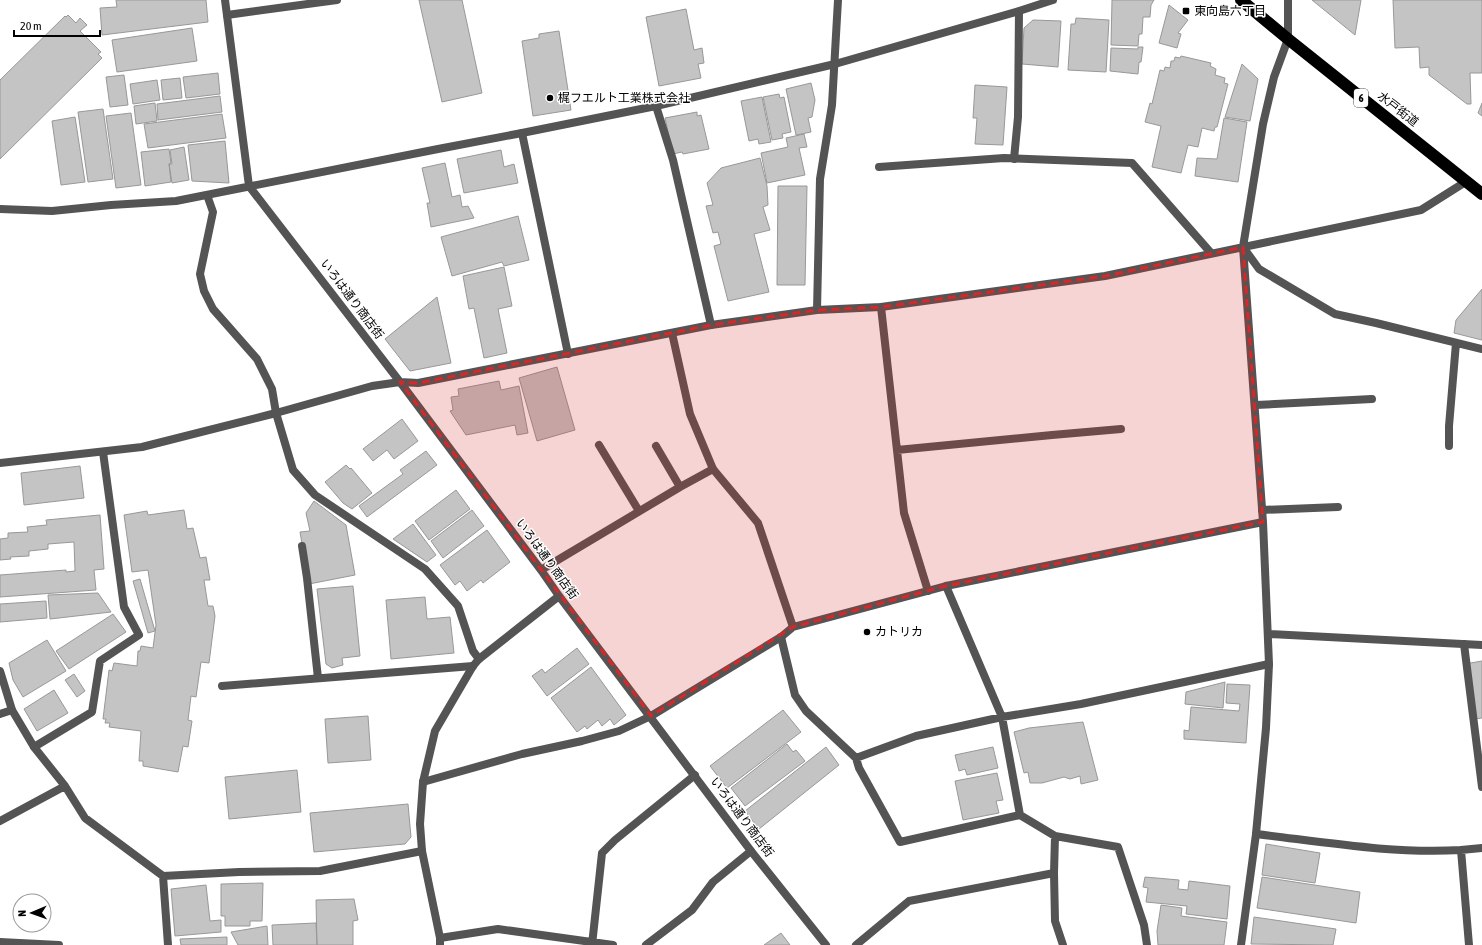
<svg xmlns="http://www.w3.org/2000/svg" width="1482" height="945" font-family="'Asap Condensed','Noto Sans JP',sans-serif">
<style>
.building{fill:#c4c4c4;stroke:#989898}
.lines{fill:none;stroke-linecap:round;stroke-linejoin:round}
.lane{stroke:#545454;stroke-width:8}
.street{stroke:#545454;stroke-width:8}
.highway{stroke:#000;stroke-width:12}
.marked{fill:#d62828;fill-opacity:0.2;stroke:#d62828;stroke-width:3;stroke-dasharray:8 5;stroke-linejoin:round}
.poi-dot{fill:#000;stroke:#fff;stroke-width:1.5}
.labels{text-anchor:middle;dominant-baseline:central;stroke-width:3;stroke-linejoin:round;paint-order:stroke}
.shield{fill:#fff;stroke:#4c4c4c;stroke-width:1}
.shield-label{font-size:11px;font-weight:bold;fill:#000}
.poi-label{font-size:12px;fill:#000;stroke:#fff;text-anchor:start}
.street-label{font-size:12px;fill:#000;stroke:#fff}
</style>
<rect width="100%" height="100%" fill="#fff"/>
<path class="building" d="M 116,0 L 206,0 L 208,22 L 102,35 L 100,8 L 117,7 Z
M 419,0 L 462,0 L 482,93 L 442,102 Z
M 1112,0 L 1154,0 L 1151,5 L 1150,17 L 1143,17 L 1142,34 L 1139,34 L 1138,46 L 1111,45 Z
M 1312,0 L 1361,0 L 1355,35 Z
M 1393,0 L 1482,0 L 1482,73 L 1470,73 L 1471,104 L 1467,104 L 1429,75 L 1429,67 L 1420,68 L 1419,47 L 1395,48 Z
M 1169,5 L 1188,20 L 1178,33 L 1181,34 L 1177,48 L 1159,43 Z
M 686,9 L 694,50 L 702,48 L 704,63 L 698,64 L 701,78 L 659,86 L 646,17 Z
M 68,15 L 76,23 L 80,18 L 87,25 L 80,31 L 101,52 L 98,54 L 102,58 L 0,159 L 0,80 L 65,16 L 66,17 Z
M 1076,18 L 1109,20 L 1106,72 L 1068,70 L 1071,24 L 1075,24 Z
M 1033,20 L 1061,21 L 1058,67 L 1022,64 L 1024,28 Z
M 192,28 L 197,61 L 117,72 L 112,40 Z
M 559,31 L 571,110 L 533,116 L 522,41 L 539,38 L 539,34 Z
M 1138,47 L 1143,47 L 1141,62 L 1139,62 L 1138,74 L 1110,71 L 1111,48 L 1138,49 Z
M 1181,56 L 1211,63 L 1210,66 L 1216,69 L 1215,75 L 1225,78 L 1224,83 L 1228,84 L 1217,127 L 1215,127 L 1214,131 L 1202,128 L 1198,147 L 1188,145 L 1181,173 L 1152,167 L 1161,126 L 1145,122 L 1150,103 L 1152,104 L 1160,70 L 1164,71 L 1165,67 L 1170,68 L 1171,61 L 1174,61 L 1175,57 L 1180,58 Z
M 1242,64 L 1258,79 L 1250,121 L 1225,117 Z
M 218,73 L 220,94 L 186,98 L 183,77 Z
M 124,75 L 128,105 L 110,107 L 106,77 Z
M 180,78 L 182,98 L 163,100 L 161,80 Z
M 157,80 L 160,100 L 133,104 L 130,84 Z
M 811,83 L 815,100 L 812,117 L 808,118 L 811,132 L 796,135 L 786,89 Z
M 975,85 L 1007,87 L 1003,145 L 975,144 L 977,118 L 973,118 Z
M 779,94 L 780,98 L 784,97 L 791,132 L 782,134 L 783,138 L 772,140 L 763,97 Z
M 220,96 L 222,112 L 158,120 L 157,104 Z
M 762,97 L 771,142 L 759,144 L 758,139 L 749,141 L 741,101 Z
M 155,103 L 157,121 L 136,124 L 134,106 Z
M 1482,103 L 1482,116 L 1478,113 Z
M 103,109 L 113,179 L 88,182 L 78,112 Z
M 697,112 L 697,116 L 701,115 L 709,149 L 683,154 L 682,152 L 673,154 L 665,118 Z
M 131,113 L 141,185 L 116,188 L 106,116 Z
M 222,114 L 226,138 L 148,148 L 144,124 Z
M 75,117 L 85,182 L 61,185 L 52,121 Z
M 1224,118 L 1247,122 L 1238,182 L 1195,176 L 1197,158 L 1217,159 Z
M 804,134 L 807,147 L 799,148 L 805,175 L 767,183 L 761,153 L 788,147 L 786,138 Z
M 225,141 L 229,183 L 192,181 L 188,145 Z
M 184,147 L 189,180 L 172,183 L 169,164 L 172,164 L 170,150 Z
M 169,149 L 171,163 L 169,164 L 171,182 L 145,186 L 141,152 Z
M 501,150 L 504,167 L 514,164 L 518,183 L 464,193 L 457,159 Z
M 760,158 L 767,186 L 768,205 L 763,207 L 770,230 L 754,234 L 769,292 L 728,301 L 714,246 L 721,244 L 718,232 L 713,233 L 706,206 L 713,205 L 707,183 L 721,168 Z
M 445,163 L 452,197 L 460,195 L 462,207 L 468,206 L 474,218 L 431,227 L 427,203 L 430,203 L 422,168 Z
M 778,186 L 807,186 L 805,285 L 777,285 Z
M 518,216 L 529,260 L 504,266 L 502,262 L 452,276 L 441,237 Z
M 504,267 L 512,306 L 498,309 L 507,353 L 484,358 L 474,308 L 469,309 L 463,276 Z
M 1482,289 L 1482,340 L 1454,333 L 1456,320 Z
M 437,297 L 451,363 L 410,371 L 385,339 Z
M 557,367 L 575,430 L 537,441 L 519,378 Z
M 499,381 L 501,390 L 519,386 L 528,433 L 517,435 L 515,425 L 466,435 L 450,411 L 453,410 L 451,397 L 459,396 L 458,389 Z
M 402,419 L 418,441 L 394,459 L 387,450 L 373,461 L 363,449 Z
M 426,451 L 437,465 L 367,517 L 359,506 L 403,474 L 400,470 Z
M 346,465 L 350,469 L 351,468 L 372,493 L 352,509 L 343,503 L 325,482 Z
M 80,466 L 84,498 L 24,505 L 21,473 Z
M 456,490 L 470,509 L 429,540 L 415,521 Z
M 314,501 L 346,525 L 355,575 L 309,584 L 300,532 L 310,531 L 306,513 Z
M 184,510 L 187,529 L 193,528 L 200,558 L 206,557 L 210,580 L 204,580 L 208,606 L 213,606 L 215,616 L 209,663 L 201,662 L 196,697 L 191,696 L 188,720 L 192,721 L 188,747 L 183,746 L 178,772 L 143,766 L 143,761 L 139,761 L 141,731 L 109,727 L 110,723 L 105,723 L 106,719 L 103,719 L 109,670 L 112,671 L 114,663 L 137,666 L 138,651 L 140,651 L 141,646 L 153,648 L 156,625 L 148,570 L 132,572 L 124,515 L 147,511 L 148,515 Z
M 472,510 L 484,526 L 443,558 L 431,541 Z
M 100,515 L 104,569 L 94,570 L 96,590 L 0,597 L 0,575 L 66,570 L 66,572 L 75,571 L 74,542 L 48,544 L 48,549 L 29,551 L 29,556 L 10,557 L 11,559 L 0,560 L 0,539 L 8,538 L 8,533 L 28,532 L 27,527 L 47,525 L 46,520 Z
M 413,524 L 436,555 L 427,562 L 393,539 Z
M 487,530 L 510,562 L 483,583 L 481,580 L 467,591 L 460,581 L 455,585 L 440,565 Z
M 140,579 L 155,631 L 148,633 L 133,581 Z
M 353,586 L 360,656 L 342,658 L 343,665 L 332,668 L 326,664 L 317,589 Z
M 98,593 L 111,612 L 50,619 L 48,595 Z
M 425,597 L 427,619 L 450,617 L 454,653 L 391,659 L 386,600 Z
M 46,601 L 47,618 L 0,622 L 0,604 Z
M 113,614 L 126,632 L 69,669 L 56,651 Z
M 47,640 L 66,671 L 23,697 L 13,680 L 9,663 Z
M 577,648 L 589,664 L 547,696 L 532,676 L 542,669 L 545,673 Z
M 1482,661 L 1482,718 L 1474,719 L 1465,664 Z
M 591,667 L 626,715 L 614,725 L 610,719 L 602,726 L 598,720 L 587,729 L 585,726 L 577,732 L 551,698 Z
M 74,674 L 85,691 L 77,697 L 65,680 Z
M 1225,682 L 1223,708 L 1185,704 L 1186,692 Z
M 1227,684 L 1250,685 L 1246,743 L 1184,739 L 1184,730 L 1189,731 L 1191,707 L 1239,711 L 1240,704 L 1226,703 Z
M 54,690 L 68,713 L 37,731 L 24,709 Z
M 783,710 L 801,732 L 727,788 L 710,766 Z
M 368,716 L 371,760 L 328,763 L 325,719 Z
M 1083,722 L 1098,780 L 1081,784 L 1080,776 L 1070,779 L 1064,777 L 1042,783 L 1030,783 L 1028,772 L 1024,773 L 1014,732 L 1029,728 Z
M 787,744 L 793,752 L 796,750 L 805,761 L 745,806 L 731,788 Z
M 826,747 L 839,765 L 759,829 L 745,811 Z
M 993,747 L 998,768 L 967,775 L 965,769 L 959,771 L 955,755 Z
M 297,770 L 301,812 L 229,819 L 225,777 Z
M 997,773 L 1003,800 L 996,801 L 999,813 L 963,820 L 955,781 Z
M 408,804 L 411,837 L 405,844 L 314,852 L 310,813 Z
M 1266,844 L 1320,853 L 1315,883 L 1262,875 Z
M 1145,877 L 1179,880 L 1178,889 L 1188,890 L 1189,881 L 1230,886 L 1227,919 L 1186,914 L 1187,906 L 1146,902 L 1148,888 L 1143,887 Z
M 1262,877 L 1360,892 L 1356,923 L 1257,908 Z
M 263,883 L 262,921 L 250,921 L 250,926 L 225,926 L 225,916 L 221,916 L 221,884 Z
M 206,885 L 210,921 L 221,920 L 221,932 L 175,936 L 171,889 Z
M 354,899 L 358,920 L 353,921 L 353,945 L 317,945 L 316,900 Z
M 1161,905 L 1182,908 L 1181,916 L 1227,922 L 1224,945 L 1158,945 L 1157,931 Z
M 1254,917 L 1336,929 L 1333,945 L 1251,944 Z
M 316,923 L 317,945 L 273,945 L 272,925 Z
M 267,926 L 268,945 L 238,945 L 231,932 Z
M 781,933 L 790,945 L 764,945 Z
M 227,937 L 227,945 L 181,945 L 180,939 Z"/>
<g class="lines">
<path class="lane" d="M 227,15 L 337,0
M 656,106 L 673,160 L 711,325
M 522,133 L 568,354
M 879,167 L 1004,158 L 1132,163 L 1211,253
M 207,195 L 213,212 L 200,274 L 204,291 L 213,309 L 257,359 L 272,389 L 276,413 L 293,470 L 315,495 L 425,569 L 458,606 L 473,651 L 479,659
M 1243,247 L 1259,269 L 1335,314 L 1376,323 L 1482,349
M 881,307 L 904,513 L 928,591
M 672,333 L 690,414 L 713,469
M 1256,405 L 1372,399
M 1449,446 L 1449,426 L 1456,343
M 897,450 L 1052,435 L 1121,429
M 1262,510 L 1338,507
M 302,546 L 307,578 L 318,678
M 946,586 L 1002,717 L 1020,815 L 1055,836 L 1118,847 L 1144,925 L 1147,945
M 781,637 L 795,695 L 806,711 L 856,758 L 916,736 L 1002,717 L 1081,704 L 1269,664
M 1464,644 L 1482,787
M 222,686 L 473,666
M 0,714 L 12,710
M 34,747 L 92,712 L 100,661 L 139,635 L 124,607 L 103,452
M 856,758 L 859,768 L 900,842 L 1020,815
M 423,782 L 522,754 L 582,741 L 619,731 L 651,716
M 1256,834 C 1324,842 1392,854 1461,850 L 1469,945
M 1055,836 L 1054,873 L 1055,921 L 1063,945
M 1461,850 L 1482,848
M 163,876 L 239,872 L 320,871 L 422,851
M 440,938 L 498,929 L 613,945
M 0,942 L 59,945
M 592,945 L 602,853 L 615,840 L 695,775
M 646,945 L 692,910 L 713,882 L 751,851
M 856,945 L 909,901 L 1054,873"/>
<path class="street" d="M 225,0 L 249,186
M 1014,159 L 1018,117 L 1019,11
M 249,186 L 400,382 L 541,570 L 559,596 L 751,851 L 826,945
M 0,209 L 52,211 L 111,205 L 176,201 L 438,149 L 522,133 L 656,106 L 835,64 L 1019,11 L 1053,0
M 817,310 L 820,179 L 832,105 L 838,0
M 599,445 L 639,511
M 656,446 L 680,487
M 0,463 L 142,447 L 276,413 L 372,386 L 400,382 L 418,383 L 711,325 L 817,310 L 881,307 L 1105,276 L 1421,210 L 1467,181
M 541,570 L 680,487 L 713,469 L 758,523 L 793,627
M 1269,634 L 1482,645
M 0,671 L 12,710 L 34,747 L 65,786 L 85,818 L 163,876 L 168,945
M 651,716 L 781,637 L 793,627 L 946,586 L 1263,522
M 0,821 L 65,786
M 440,945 L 440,938 L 422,851 L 420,824 L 423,782 L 435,731 L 473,666 L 479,659 L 559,596
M 1241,945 L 1256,834 L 1266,728 L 1269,664 L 1263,522 L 1243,247 L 1263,124 L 1274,77 L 1288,39 L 1288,0"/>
<path class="highway" d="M 1241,0 L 1288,39 L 1482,194"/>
</g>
<path class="marked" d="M 1243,247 L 1263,522 L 946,586 L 793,627 L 651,716 L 400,382 L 418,383 L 711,325 L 817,310 L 881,307 L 1105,276 Z"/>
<g class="poi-dot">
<rect x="1182" y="7" width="8" height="8" rx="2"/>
<circle cx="550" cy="98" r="4"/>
<circle cx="867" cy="632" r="4"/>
</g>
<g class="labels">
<rect class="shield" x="1354" y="89" width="14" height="18" rx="3"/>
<g class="shield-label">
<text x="1361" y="98">6</text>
</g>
<g class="poi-label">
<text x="1194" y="11">東向島六丁目</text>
<text x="558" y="98">梶フエルト工業株式会社</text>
<text x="875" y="632">カトリカ</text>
</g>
<g class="street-label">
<text transform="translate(1398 109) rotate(38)">水戸街道</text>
<text transform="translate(352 299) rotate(53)">いろは通り商店街</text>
<text transform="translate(547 559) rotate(54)">いろは通り商店街</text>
<text transform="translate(742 817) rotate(53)">いろは通り商店街</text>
</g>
</g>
<g transform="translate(32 913) rotate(268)"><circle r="19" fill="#ffffff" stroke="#999999"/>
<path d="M0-3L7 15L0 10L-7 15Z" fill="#000000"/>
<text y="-6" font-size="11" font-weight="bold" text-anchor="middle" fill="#000000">N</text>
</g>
<path d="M14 30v6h86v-6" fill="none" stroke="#000000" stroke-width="2"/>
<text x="20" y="30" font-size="12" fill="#000000" stroke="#ffffff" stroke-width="3" paint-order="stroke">20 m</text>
</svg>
